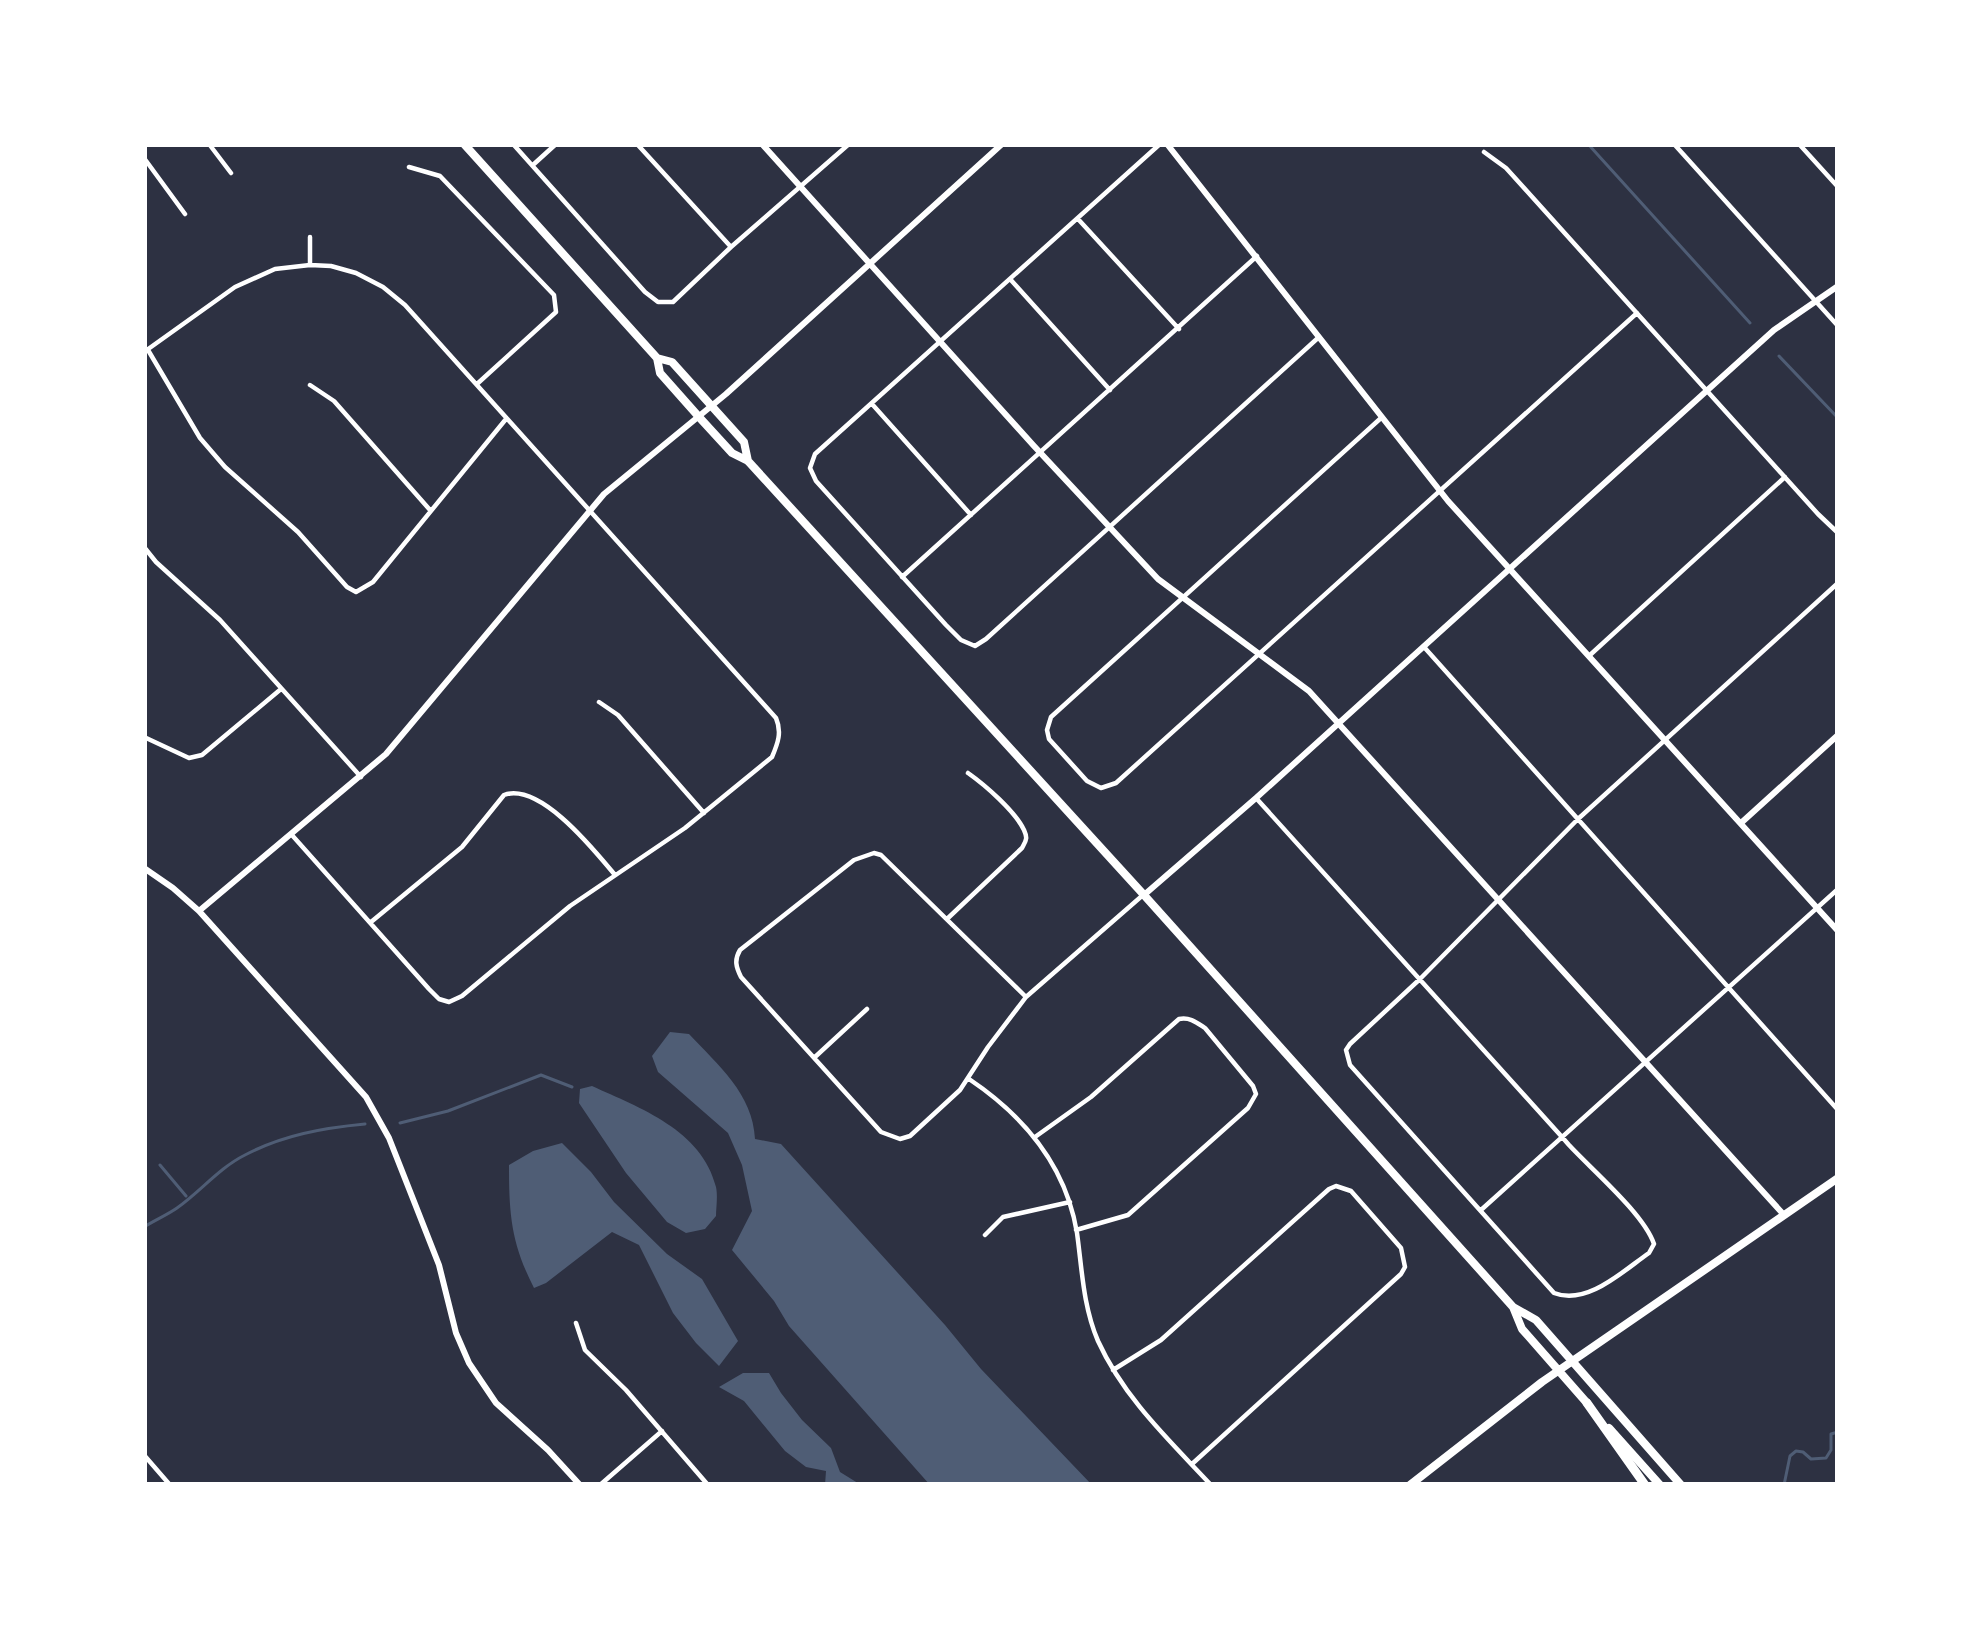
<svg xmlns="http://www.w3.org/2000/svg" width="1982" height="1629" font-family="'Fira Sans',sans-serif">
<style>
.water{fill:#4f5d75}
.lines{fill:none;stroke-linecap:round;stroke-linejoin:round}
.stream{stroke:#4f5d75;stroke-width:3}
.minor{stroke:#fff;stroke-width:4.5}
.tertiary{stroke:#fff;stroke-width:6}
.secondary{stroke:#fff;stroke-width:8}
.motorway{stroke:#fff;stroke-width:9}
</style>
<rect width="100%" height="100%" fill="#2d3142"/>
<path class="water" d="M 670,1032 L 689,1034 C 718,1065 753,1094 755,1139 L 781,1144 L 945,1325 L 981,1369 L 1092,1485 L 930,1485 L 789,1326 L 774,1301 L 732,1250 L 752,1211 L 742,1165 L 728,1133 L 658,1072 L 652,1056 Z
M 592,1086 C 640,1108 702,1130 716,1187 C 718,1196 716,1208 716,1216 L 705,1229 L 686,1233 L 667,1222 L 626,1173 L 579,1103 L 580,1089 Z
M 562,1143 L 591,1172 L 614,1202 L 667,1254 L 702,1279 L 738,1341 L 719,1366 L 696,1343 L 673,1313 L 639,1245 L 612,1232 L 546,1283 L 534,1288 C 511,1243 509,1214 509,1165 L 533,1151 Z
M 743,1373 L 769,1373 L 781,1393 L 802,1420 L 831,1448 L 840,1472 L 861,1485 L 825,1485 L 826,1471 L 806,1467 L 785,1451 L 744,1401 L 719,1387 Z"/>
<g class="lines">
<path class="stream" d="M 1588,144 L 1750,323
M 1779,356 L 1838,418
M 400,1123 L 448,1111 L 541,1075 L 572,1087
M 160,1165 L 186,1196
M 144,1227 C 155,1220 167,1215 177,1208 C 201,1191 219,1168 245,1155 C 283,1135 323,1128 365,1124
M 1755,1485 L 1766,1485
M 1784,1485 L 1790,1456 L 1796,1451 L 1803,1452 L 1811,1459 L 1826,1458 L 1831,1450 L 1831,1434 L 1838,1432"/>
<path class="minor" d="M 209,144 L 231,173
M 513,144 L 645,292 L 658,302 L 673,302 L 731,247 L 849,144
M 637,144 L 731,247
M 1160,144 L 815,454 L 810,468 L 816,481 L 946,625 L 961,640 L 975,646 L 986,639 L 1319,337
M 1674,144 L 1838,326
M 1799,144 L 1838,187
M 1484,152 L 1506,168 L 1818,514 L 1838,533
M 144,158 L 185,214
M 534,164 L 556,144
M 409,167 L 440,176 L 554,295 L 556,312 L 477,384
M 1078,219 L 1179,329
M 310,265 L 310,237
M 1010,279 L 1110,390
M 148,350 L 200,438 L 225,467 L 298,532 L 347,587 L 356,592 L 373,582 L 506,419
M 144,352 L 235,287 L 275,269 L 310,265 L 331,266 L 356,273 L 383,287 L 405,305 L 776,718 C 782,732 778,743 772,757 L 685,828 L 570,906 L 462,996 L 449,1002 L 439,999 L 429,989 L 291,834
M 310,385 L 334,401 L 430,510
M 872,404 L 971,515
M 1381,418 L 1051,717 L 1047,730 L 1049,739 L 1087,781 L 1101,788 L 1116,783 L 1637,313
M 144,547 L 156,562 L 220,620 L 361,777
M 902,577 L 1257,256
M 1424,647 L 1838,1110
M 1590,655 L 1785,477
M 599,702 L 618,715 L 704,813
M 144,737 L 189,758 L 202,755 L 281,689
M 1256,798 L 1562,1137 L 1569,1145 C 1592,1170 1644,1214 1654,1244 L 1649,1253 C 1623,1271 1587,1306 1554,1293 L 1350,1065 L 1346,1050 L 1350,1044 L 1420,979 L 1578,819 L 1838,583
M 947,919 L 1022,848 C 1026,840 1028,839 1024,830 C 1015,811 985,785 968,773
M 371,922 L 462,847 L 504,795 C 540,782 594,850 615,875
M 1026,997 L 881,855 L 874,853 L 854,860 L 740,950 C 734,960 736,967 741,977 L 881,1132 L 900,1139 L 910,1136 L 960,1090 L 988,1047 L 1026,997 L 1143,895
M 815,1057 L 867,1009
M 969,1079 C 1024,1116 1066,1166 1077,1233 C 1082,1269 1083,1306 1098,1341 C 1124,1398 1169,1440 1211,1485
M 1035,1137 L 1091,1097 L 1179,1019 C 1190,1017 1196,1022 1205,1028 L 1253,1086 L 1256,1094 L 1248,1108 L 1128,1215 L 1076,1230
M 1481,1210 L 1838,889
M 985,1235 L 1003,1217 L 1070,1202
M 576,1323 L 585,1350 L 626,1390 L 708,1485
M 1113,1370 L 1161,1340 L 1329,1189 L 1336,1186 L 1351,1191 L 1401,1248 L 1405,1267 L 1401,1274 L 1192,1464
M 144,1455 L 170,1485
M 600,1485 L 662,1431"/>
<path class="tertiary" d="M 762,144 L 1034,446 L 1158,579 L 1309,691 L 1784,1215
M 1167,144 L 1448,501 L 1838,931
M 1741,823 L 1838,735
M 144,868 L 173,888 L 199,911 L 366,1097 L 389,1138 L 417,1209 L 439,1265 L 456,1333 L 469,1363 L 496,1403 L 548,1450 L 580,1485
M 1144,895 L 1256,798 L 1774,330 L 1838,286
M 199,911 L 386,754 L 604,494 L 726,394 L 1002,144"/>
<path class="secondary" d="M 464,144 L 657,358 L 660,373 L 699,417 L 732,453 L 748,461 L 1144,895 L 1513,1307 L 1536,1320 L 1681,1485
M 657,358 L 672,362 L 744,442 L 748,461
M 1513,1307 L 1522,1329 L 1587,1403
M 1609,1428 L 1660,1485
M 1410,1485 L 1542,1382 L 1838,1178"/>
<path class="motorway" d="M 1587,1403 L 1645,1485"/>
</g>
<rect width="1982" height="1629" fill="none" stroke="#ffffff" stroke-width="294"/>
</svg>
